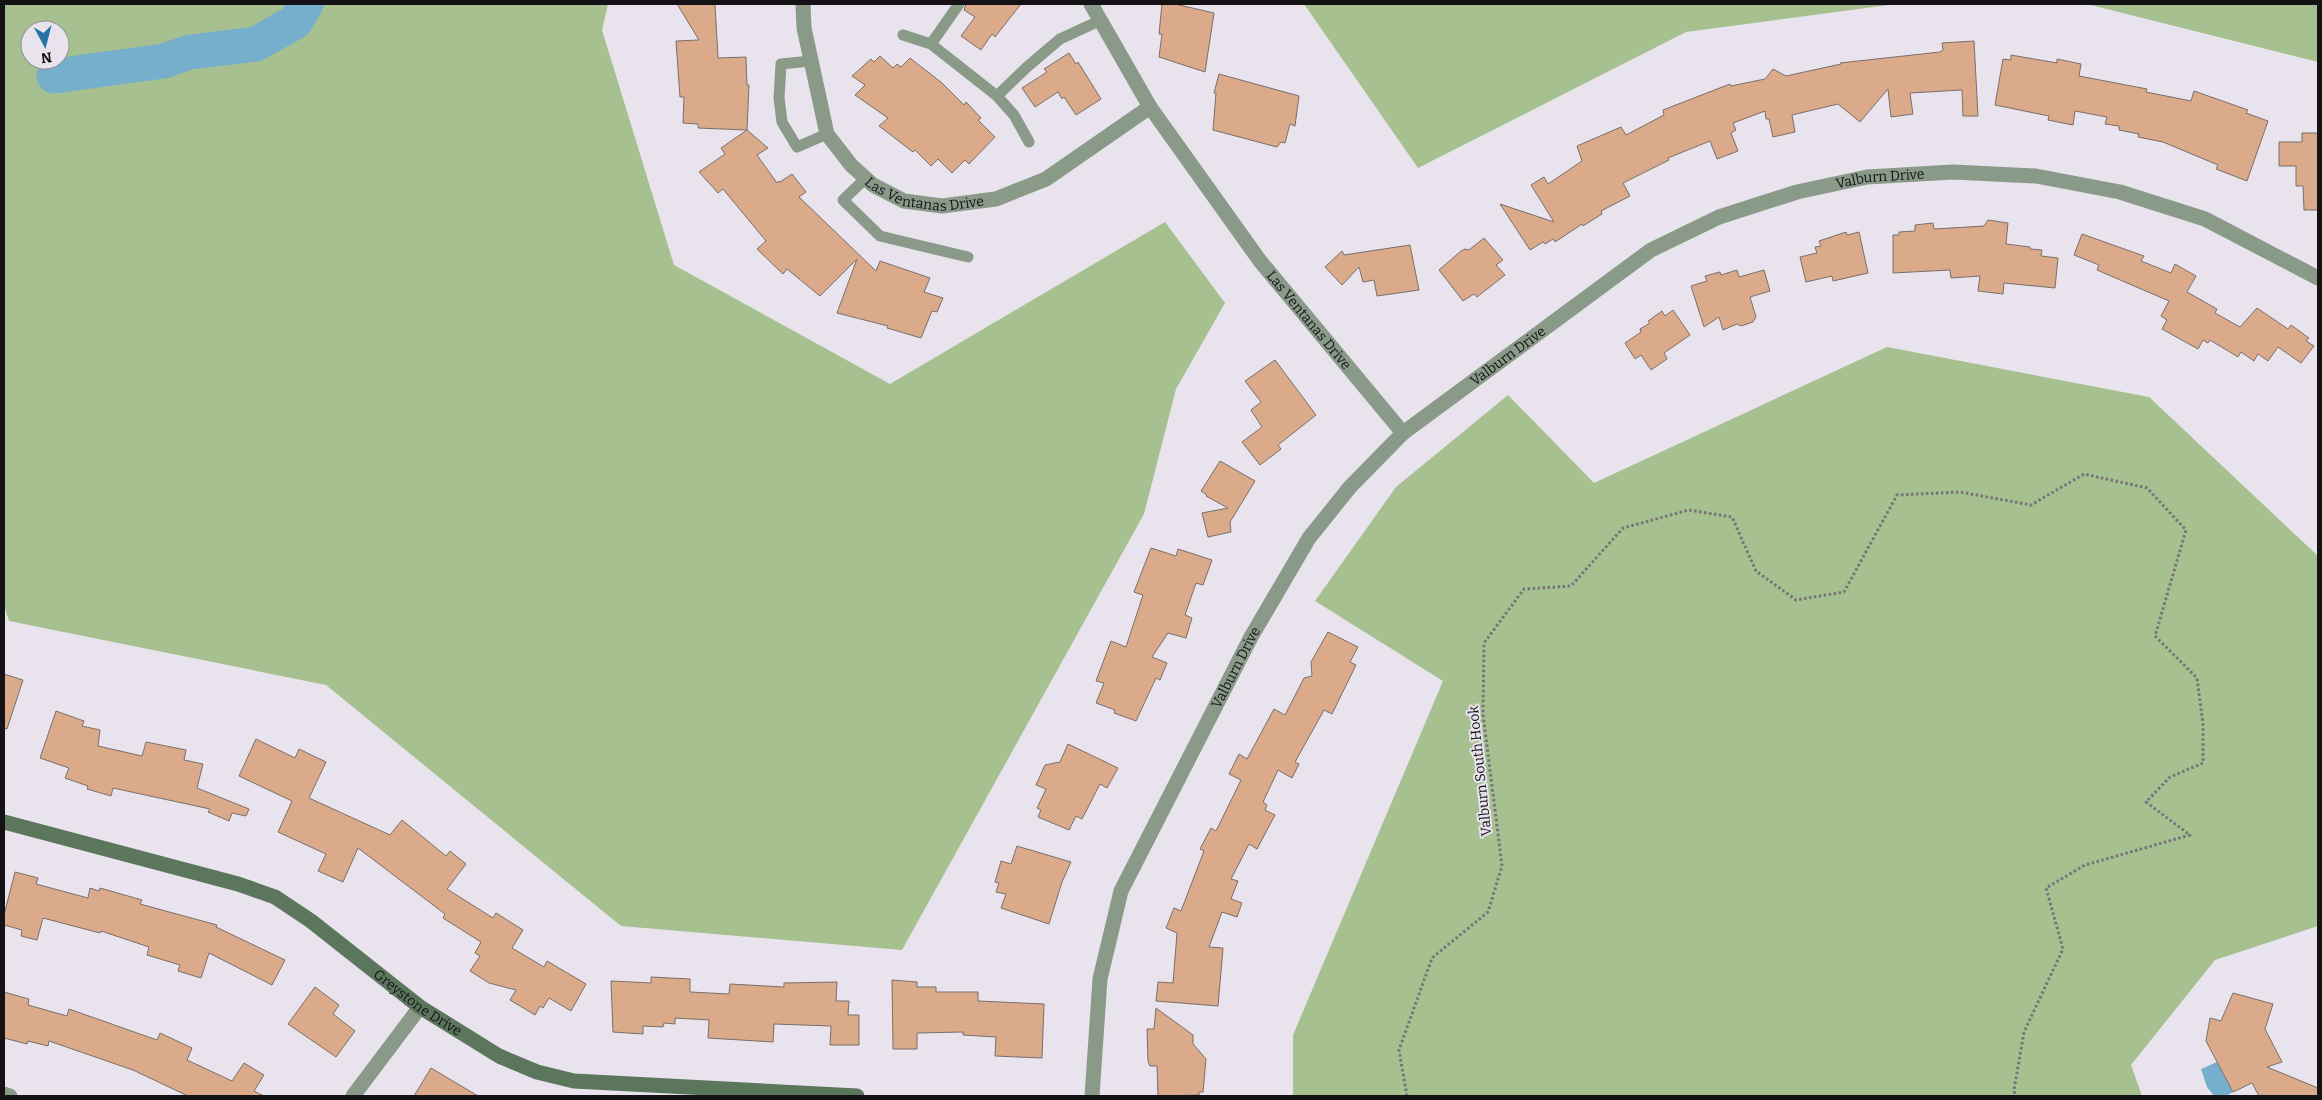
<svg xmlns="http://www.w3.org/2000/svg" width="2322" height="1100" font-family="Bitter,serif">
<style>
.forest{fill:#a6c090;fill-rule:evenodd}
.water{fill:#76afcb}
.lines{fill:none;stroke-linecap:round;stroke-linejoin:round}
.river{stroke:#76afcb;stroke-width:35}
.building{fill:#daaa8a;stroke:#796f6a}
.path{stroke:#777379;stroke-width:3;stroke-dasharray:2.5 2.5;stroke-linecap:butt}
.lane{stroke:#899a89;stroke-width:11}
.street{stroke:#899a89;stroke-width:15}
.secondary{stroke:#5c765d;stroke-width:15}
.labels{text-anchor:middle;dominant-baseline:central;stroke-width:4;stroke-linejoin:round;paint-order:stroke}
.street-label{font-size:14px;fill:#141215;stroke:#e8e3ed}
</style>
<rect width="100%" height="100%" fill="#e8e3ed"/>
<path class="forest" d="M 4,4 L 608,4 L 602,30 L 674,265 L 890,384 L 1165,222 L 1225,303 L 1176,389 L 1144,514 L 902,950 L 621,926 L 326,685 L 9,621 L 4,605 ZM 30,30 L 60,30 L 60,60 L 30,60 Z
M 1304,4 L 1896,4 L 1686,32 L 1418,168 Z
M 2087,4 L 2318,4 L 2318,62 Z
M 1887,347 L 2149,397 L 2318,556 L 2318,926 L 2215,960 L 2131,1065 L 2142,1096 L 1293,1096 L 1293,1035 L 1443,681 L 1315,601 L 1396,487 L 1508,395 L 1594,483 Z"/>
<path class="water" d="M 2217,1062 L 2233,1092 L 2226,1096 L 2214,1096 L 2207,1087 L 2201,1069 Z"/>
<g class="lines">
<path class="river" d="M 54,76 L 164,61 L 190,52 L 256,44 L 295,22 L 306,4"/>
</g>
<path class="building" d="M 677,4 L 715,4 L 718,58 L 746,57 L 747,85 L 749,85 L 747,130 L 768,148 L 757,155 L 777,183 L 779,181 L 780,182 L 792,174 L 806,192 L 799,197 L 876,271 L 880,261 L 930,278 L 924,292 L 943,298 L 937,312 L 932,311 L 921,338 L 887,328 L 888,326 L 837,313 L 857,259 L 820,296 L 787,269 L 783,274 L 757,249 L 766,241 L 723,189 L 718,193 L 699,172 L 725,154 L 721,148 L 747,130 L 698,128 L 698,124 L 683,123 L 684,97 L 680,97 L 676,41 L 699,40 Z
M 966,4 L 1021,4 L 995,37 L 992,34 L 981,50 L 961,36 L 975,17 L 964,10 Z
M 1162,4 L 1175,4 L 1214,13 L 1205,72 L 1159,57 L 1162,34 L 1159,34 Z
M 1974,41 L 1978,116 L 1963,116 L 1962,90 L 1910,93 L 1913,114 L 1891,117 L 1888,89 L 1860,122 L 1838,104 L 1792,115 L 1795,132 L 1773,137 L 1769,119 L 1766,119 L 1765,111 L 1733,123 L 1736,130 L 1731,133 L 1738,151 L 1717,159 L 1710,141 L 1668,158 L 1669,160 L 1623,183 L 1630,196 L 1601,211 L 1602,214 L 1583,226 L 1582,224 L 1555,242 L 1553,239 L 1545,244 L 1543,242 L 1530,250 L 1500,204 L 1554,222 L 1531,185 L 1544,177 L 1548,184 L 1582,161 L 1577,146 L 1621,127 L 1626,135 L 1664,115 L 1663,110 L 1730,84 L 1731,86 L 1765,79 L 1773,69 L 1786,76 L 1841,64 L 1840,63 L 1940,52 L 1943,50 L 1942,43 Z
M 1069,53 L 1076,64 L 1078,62 L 1101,99 L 1076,115 L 1064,97 L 1062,99 L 1058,92 L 1035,107 L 1022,88 L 1047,72 L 1044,69 Z
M 2011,55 L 2057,63 L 2057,59 L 2081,64 L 2079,76 L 2147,89 L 2146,92 L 2191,101 L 2194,91 L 2248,110 L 2246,113 L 2268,121 L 2247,181 L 2216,169 L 2218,165 L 2163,142 L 2138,137 L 2139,134 L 2119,130 L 2119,126 L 2105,124 L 2107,117 L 2075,111 L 2073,125 L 2048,120 L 2049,116 L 1995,105 L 2003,59 L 2011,60 Z
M 880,56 L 893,68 L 897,64 L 901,67 L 910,58 L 942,83 L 964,105 L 966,102 L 981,118 L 978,120 L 995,137 L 969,164 L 965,160 L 952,173 L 938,159 L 931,166 L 915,150 L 913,152 L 879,126 L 888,118 L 855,95 L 865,85 L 852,76 L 871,59 L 874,62 Z
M 1219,74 L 1299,96 L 1295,126 L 1290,124 L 1285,143 L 1281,142 L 1277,147 L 1213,130 L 1216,93 L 1214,93 Z
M 2302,133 L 2318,133 L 2318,210 L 2304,210 L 2303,186 L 2296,186 L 2296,166 L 2279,166 L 2279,142 L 2302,142 Z
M 1988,220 L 2008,223 L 2006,244 L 2030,247 L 2030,249 L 2042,250 L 2041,256 L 2058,258 L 2055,288 L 2004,283 L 2003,294 L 1978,291 L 1980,276 L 1951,278 L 1950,270 L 1893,273 L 1893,235 L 1899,235 L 1899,232 L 1915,231 L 1915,225 L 1933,223 L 1934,229 L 1984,226 Z
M 1846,232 L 1847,235 L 1859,232 L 1868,273 L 1833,281 L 1832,276 L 1806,282 L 1800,257 L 1817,253 L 1815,247 L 1821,246 L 1819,241 Z
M 2082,234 L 2144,256 L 2141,261 L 2171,273 L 2175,264 L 2196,276 L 2187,292 L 2217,309 L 2215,313 L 2240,327 L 2257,308 L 2288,329 L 2291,325 L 2309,338 L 2306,341 L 2314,346 L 2301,363 L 2278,347 L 2268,361 L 2258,354 L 2254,361 L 2241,352 L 2238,357 L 2210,340 L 2208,343 L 2203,340 L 2198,349 L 2162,329 L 2167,320 L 2161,316 L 2169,301 L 2097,270 L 2099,265 L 2074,255 Z
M 1484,238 L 1503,260 L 1496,265 L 1505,275 L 1477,297 L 1474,294 L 1463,301 L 1439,270 L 1461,251 L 1465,249 L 1469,250 Z
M 1410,245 L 1419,290 L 1377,296 L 1374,280 L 1363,282 L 1359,267 L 1342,285 L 1325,267 L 1342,251 L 1344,255 Z
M 1737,270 L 1739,277 L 1764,270 L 1770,291 L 1750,297 L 1756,317 L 1753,322 L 1741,326 L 1737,324 L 1723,330 L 1719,317 L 1704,327 L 1691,286 L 1707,281 L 1705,276 L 1720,272 L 1721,275 Z
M 1673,310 L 1690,335 L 1664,353 L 1667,359 L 1651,370 L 1641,355 L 1635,359 L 1625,343 L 1641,332 L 1640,329 L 1650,323 L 1648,321 L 1662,311 L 1665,316 Z
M 1275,360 L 1316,415 L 1278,445 L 1281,449 L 1260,465 L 1242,442 L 1262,427 L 1251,410 L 1261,402 L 1245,381 Z
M 1220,461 L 1255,481 L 1230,522 L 1231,532 L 1208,537 L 1202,513 L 1228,508 L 1206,496 L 1207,495 L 1201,491 Z
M 1151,548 L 1176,556 L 1178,549 L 1212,560 L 1203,585 L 1196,583 L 1185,615 L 1192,618 L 1186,638 L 1168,633 L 1152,657 L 1167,663 L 1160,680 L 1156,678 L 1136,721 L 1114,713 L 1115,710 L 1096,703 L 1104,683 L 1096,681 L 1111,641 L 1126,647 L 1143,595 L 1134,592 Z
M 1328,632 L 1358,647 L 1350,662 L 1356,665 L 1332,714 L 1324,710 L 1295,762 L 1299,764 L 1292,778 L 1278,770 L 1263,802 L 1267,805 L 1265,810 L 1275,815 L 1257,849 L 1249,844 L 1231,879 L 1238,881 L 1231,899 L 1242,903 L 1237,917 L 1222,912 L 1209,947 L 1223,948 L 1218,1006 L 1156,1001 L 1158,982 L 1173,983 L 1177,933 L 1166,928 L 1174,908 L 1181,911 L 1204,851 L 1200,849 L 1211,828 L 1216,831 L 1241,780 L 1229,774 L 1239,754 L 1247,759 L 1274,709 L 1285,715 L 1304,678 L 1312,676 L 1311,662 Z
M 4,674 L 23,680 L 7,729 L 4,728 Z
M 56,711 L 84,721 L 82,726 L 100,730 L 98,746 L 142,756 L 146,742 L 186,750 L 184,760 L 203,764 L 197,788 L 249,809 L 246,816 L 232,813 L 229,821 L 208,812 L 210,809 L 113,788 L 111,796 L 87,789 L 88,786 L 65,778 L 69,768 L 40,758 Z
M 256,739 L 295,758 L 299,749 L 326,762 L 309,798 L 390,835 L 402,820 L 446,856 L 450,851 L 466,864 L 447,889 L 493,918 L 496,913 L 523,930 L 512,948 L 544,967 L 547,961 L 586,984 L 571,1011 L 549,998 L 543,1008 L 540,1006 L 535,1015 L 510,1000 L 516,990 L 489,983 L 470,971 L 480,956 L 475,953 L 481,942 L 443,918 L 445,914 L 358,848 L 343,882 L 318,871 L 326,854 L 278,832 L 292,801 L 239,776 Z
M 1068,744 L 1118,768 L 1107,788 L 1100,784 L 1082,819 L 1076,816 L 1069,830 L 1038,817 L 1041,810 L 1037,808 L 1046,789 L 1036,785 L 1045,765 L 1060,762 Z
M 1017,846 L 1071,862 L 1062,882 L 1049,924 L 1001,908 L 1006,894 L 996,892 L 999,883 L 995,882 L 1001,861 L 1011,864 Z
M 15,872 L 38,878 L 36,884 L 88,898 L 90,888 L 99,891 L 100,888 L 142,900 L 140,904 L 217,925 L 216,927 L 285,960 L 272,985 L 209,953 L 201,978 L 178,971 L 180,965 L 147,955 L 149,947 L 101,931 L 100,933 L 43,918 L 37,940 L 21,936 L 22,930 L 4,925 L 4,915 Z
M 651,977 L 690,979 L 690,992 L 729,994 L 730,984 L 784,987 L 784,983 L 837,982 L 836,1001 L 849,1001 L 848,1015 L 859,1015 L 859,1045 L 830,1045 L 831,1026 L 774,1024 L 773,1042 L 708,1038 L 709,1020 L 675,1018 L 675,1024 L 664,1023 L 663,1027 L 643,1026 L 643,1034 L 613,1032 L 611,981 L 651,983 Z
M 892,980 L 917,982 L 917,987 L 936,987 L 936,992 L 978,992 L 978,1001 L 1044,1004 L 1042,1058 L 995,1056 L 996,1037 L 963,1035 L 963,1032 L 917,1033 L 917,1049 L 893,1049 Z
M 315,987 L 339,1005 L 333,1014 L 355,1031 L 336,1057 L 288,1024 Z
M 4,992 L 29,999 L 28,1005 L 67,1016 L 69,1009 L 157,1040 L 160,1033 L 192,1048 L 187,1060 L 232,1081 L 244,1063 L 264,1075 L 254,1091 L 264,1096 L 188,1096 L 133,1070 L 49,1041 L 48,1046 L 28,1041 L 27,1044 L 4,1038 Z
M 2233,993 L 2273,1004 L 2265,1029 L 2282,1062 L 2267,1067 L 2318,1088 L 2318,1096 L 2259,1096 L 2252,1083 L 2233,1092 L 2206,1041 L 2210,1018 L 2221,1021 Z
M 1156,1008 L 1193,1035 L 1193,1044 L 1206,1059 L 1203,1092 L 1199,1092 L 1199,1095 L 1158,1096 L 1157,1066 L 1150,1066 L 1148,1061 L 1147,1029 L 1154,1029 Z
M 431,1068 L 478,1096 L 414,1096 Z"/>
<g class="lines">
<path class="path" d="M 1407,1096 L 1399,1050 L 1432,958 L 1488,912 L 1502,866 L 1483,714 L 1484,643 L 1524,589 L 1571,586 L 1623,528 L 1689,510 L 1732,517 L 1756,571 L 1796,600 L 1844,592 L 1897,495 L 1960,492 L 2031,505 L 2084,474 L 2147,488 L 2186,530 L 2155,636 L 2197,678 L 2203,724 L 2203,763 L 2170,777 L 2146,802 L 2190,835 L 2085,865 L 2046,888 L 2063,949 L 2024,1032 L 2014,1090 L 2015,1096"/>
<path class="lane" d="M 903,35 L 931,44 L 997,96 L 1014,115 L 1029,142
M 931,44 L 959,4
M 811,61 L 781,64 L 779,98 L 782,122 L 797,147 L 827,134
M 997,96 L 1027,67 L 1060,39 L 1099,21
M 866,178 L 843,200 L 880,236 L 968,257"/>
<g class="street">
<path id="s1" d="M 803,4 L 804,28 L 827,134 L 851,165 L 873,185 L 904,201 L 942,206 L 996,199 L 1046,179 L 1150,107 L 1091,4"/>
<path id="s2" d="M 1150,107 L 1260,261 L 1403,433"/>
<path d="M 4,1094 L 10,1096"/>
<path d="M 353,1096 L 420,1007"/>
<path id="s3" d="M 1092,1096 L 1100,979 L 1121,891 L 1251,637 L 1309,538 L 1350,487 L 1403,433 L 1651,250 L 1719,217 L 1797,192 L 1867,177 L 1953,172 L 2036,176 L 2120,192 L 2205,219 L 2318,278"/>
</g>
<path class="secondary" id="s4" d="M 4,822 L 238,884 L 275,897 L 311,921 L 420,1007 L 499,1056 L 537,1072 L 574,1081 L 857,1096"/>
</g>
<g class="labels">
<g class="street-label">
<text stroke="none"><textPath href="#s3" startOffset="1299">Valburn Drive</textPath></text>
<text stroke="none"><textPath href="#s1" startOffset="255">Las Ventanas Drive</textPath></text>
<text stroke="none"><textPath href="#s2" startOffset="266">Las Ventanas Drive</textPath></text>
<text stroke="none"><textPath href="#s3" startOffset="879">Valburn Drive</textPath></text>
<text stroke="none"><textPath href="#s3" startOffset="459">Valburn Drive</textPath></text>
<text transform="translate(1480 771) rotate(-96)">Valburn South Hook</text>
<text stroke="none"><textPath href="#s4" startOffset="459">Greystone Drive</textPath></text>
</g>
</g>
<rect width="2322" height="1100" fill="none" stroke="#141215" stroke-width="10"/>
<g transform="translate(45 45) rotate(173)"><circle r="24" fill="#e8e3ed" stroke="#938f97"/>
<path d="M0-4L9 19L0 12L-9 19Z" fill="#2474a6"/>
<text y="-8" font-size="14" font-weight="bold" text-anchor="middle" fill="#141215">N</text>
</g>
</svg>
